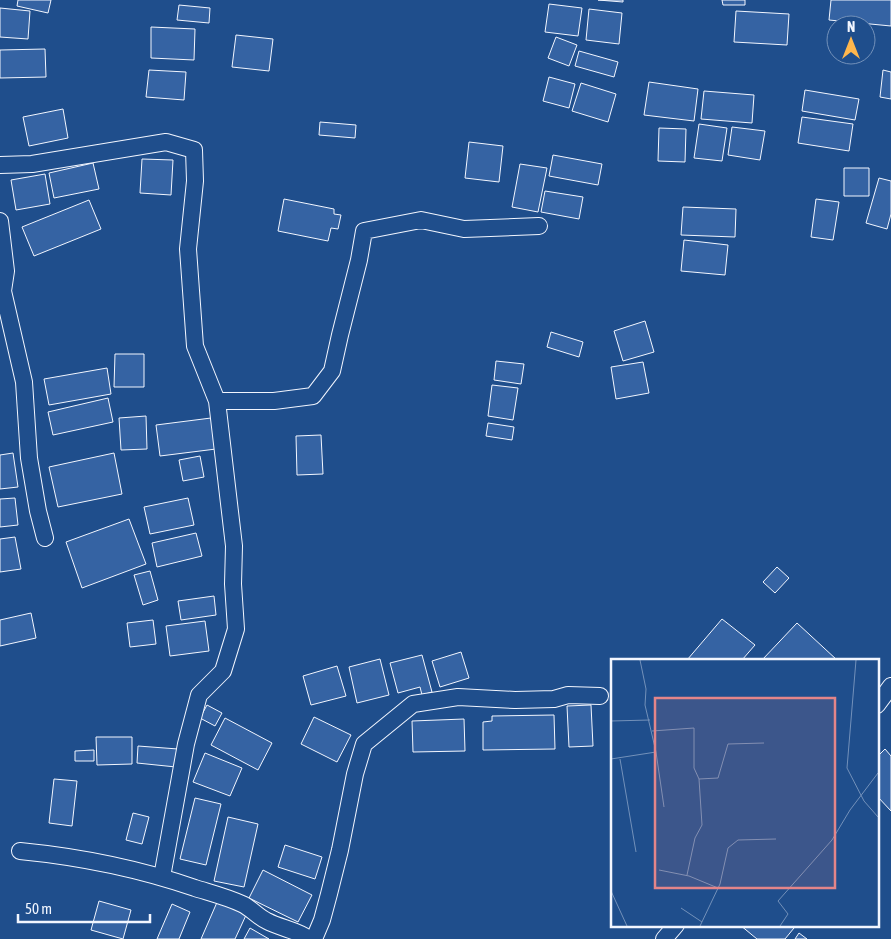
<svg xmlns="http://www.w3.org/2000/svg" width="891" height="939" font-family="'Asap Condensed',sans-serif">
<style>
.building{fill:#3563a3;stroke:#f2f6ff}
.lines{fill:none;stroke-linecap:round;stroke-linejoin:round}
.minor-casing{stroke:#f2f6ff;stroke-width:18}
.minor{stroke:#1f4e8c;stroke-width:16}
.inset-road{fill:none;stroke:#7391ba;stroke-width:1}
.view{fill:#e38589;fill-opacity:0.15;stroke:#e38589;stroke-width:2.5}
.inset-edge{fill:none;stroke:#f2f6ff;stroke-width:2.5}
</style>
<rect width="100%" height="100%" fill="#1f4e8c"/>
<path class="building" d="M 18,0 L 51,0 L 48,13 L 17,6 Z
M 598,0 L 623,0 L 623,2 Z
M 722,0 L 745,0 L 745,5 L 723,5 Z
M 831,0 L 891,0 L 891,26 L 829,20 Z
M 549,4 L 582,8 L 578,36 L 545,32 Z
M 179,5 L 210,8 L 209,23 L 177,20 Z
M 0,8 L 30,11 L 28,39 L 0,37 Z
M 589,9 L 622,13 L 619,44 L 586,40 Z
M 736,11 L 789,14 L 787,45 L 734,42 Z
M 151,27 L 195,29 L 194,60 L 151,58 Z
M 236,35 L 273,39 L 269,71 L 232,67 Z
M 556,37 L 577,45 L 569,66 L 548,58 Z
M 45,49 L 46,77 L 0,78 L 0,50 Z
M 579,51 L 618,62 L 614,77 L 575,66 Z
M 149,70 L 186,72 L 184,100 L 146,97 Z
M 883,70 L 891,72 L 891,99 L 880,97 Z
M 549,77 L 575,84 L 569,108 L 543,101 Z
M 649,82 L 698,89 L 694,121 L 644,115 Z
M 581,83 L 616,94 L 608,122 L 572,111 Z
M 805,90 L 859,99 L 855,120 L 802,111 Z
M 704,91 L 754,95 L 752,123 L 701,119 Z
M 63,109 L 68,138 L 29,146 L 23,117 Z
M 802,117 L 853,124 L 849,151 L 798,143 Z
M 320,122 L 356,125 L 355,138 L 319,135 Z
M 699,124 L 727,128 L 722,161 L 694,158 Z
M 732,127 L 765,131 L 760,160 L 728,155 Z
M 659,128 L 686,129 L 685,162 L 658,161 Z
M 469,142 L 503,146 L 499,182 L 465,178 Z
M 553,155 L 602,164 L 598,185 L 549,176 Z
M 142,159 L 173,160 L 171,195 L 140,193 Z
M 93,163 L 99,189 L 54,198 L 49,173 Z
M 520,164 L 547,168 L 538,212 L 512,207 Z
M 844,168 L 869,168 L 869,196 L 844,196 Z
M 45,174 L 50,204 L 16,210 L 11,180 Z
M 879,178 L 891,181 L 891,214 L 887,229 L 866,223 Z
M 545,191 L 583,197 L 579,219 L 541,212 Z
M 284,199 L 334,209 L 334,214 L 341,215 L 338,229 L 331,228 L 328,241 L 278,231 Z
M 816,199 L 839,202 L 833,240 L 811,237 Z
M 89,200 L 101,229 L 34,256 L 22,227 Z
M 683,207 L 736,209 L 735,237 L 681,235 Z
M 684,240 L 728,245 L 725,275 L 681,271 Z
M 645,321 L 654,352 L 623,361 L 614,331 Z
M 551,332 L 583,342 L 579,357 L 547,347 Z
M 115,354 L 144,354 L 144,387 L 114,387 Z
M 496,361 L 524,364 L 521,384 L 494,380 Z
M 643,362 L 649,393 L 616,399 L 611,367 Z
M 107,368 L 111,394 L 49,405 L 44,379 Z
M 492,385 L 518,388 L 513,420 L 488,416 Z
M 108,398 L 113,422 L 53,435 L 48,412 Z
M 146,416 L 147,449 L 121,450 L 119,418 Z
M 211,418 L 216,449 L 160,456 L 156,425 Z
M 488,423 L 514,427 L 512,440 L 486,436 Z
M 321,435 L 323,474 L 297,475 L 296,436 Z
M 13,453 L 18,487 L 0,489 L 0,455 Z
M 114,453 L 122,494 L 58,507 L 49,467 Z
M 200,456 L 204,477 L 183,481 L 179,460 Z
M 15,498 L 18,525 L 0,527 L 0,499 Z
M 188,498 L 194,525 L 150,534 L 144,507 Z
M 129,519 L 146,564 L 82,588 L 66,542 Z
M 196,533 L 202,556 L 157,567 L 152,543 Z
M 15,537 L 21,569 L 0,572 L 0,539 Z
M 777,567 L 789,578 L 775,593 L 763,582 Z
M 150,571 L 158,600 L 143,605 L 134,575 Z
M 214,596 L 216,615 L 181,620 L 178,601 Z
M 31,613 L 36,638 L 0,646 L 0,620 Z
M 722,619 L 755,645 L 742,660 L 687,660 Z
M 153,620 L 156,644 L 130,647 L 127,623 Z
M 205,621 L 209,651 L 170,656 L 166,626 Z
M 797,623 L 837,660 L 762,660 Z
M 461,652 L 469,678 L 440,687 L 432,661 Z
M 422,655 L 432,692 L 422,695 L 420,687 L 398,693 L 390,663 Z
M 380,659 L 389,695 L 357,703 L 349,667 Z
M 337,666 L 346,696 L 311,705 L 303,676 Z
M 207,705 L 222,713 L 215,726 L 200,718 Z
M 591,705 L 593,746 L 569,747 L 567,706 Z
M 554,715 L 555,749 L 483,750 L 483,722 L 492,721 L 492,716 Z
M 314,717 L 351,735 L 337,762 L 301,744 Z
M 225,718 L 272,743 L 258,770 L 211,745 Z
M 464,719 L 465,751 L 413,752 L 412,721 Z
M 96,737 L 132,737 L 132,764 L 97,765 Z
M 138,746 L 178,749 L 176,767 L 137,763 Z
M 885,749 L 891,756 L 891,811 L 877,796 L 877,757 Z
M 94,750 L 94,761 L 75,761 L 75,751 Z
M 205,753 L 242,768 L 230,796 L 193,782 Z
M 54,779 L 77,781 L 72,826 L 49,823 Z
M 195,798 L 221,804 L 206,865 L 180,859 Z
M 133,813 L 149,817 L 142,844 L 126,840 Z
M 228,817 L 258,824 L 244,887 L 214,881 Z
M 285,845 L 322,857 L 315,879 L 278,867 Z
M 263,870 L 312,895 L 298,922 L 249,898 Z
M 218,900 L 247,913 L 235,939 L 201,939 Z
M 99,901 L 131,910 L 123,939 L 91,930 Z
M 172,904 L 190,912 L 179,939 L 157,939 Z
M 740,925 L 790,925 L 794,928 L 785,939 L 757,939 Z
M 250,928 L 269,939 L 244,939 Z
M 799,933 L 807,939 L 795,939 Z"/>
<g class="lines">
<g class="minor-casing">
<path id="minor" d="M 0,165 L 32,164 L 166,142 L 194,150 L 195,181 L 188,249 L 195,346 L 217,401 L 274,401 L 313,396 L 332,371 L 340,335 L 359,260 L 364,231 L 421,220 L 464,229 L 539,226
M 0,221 L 6,271
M 0,271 L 6,271 L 3,291 L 24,382 L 29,458 L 38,511 L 45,538
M 877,705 L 891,686
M 20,851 C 81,857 137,868 195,888 C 211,893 227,897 242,904 C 251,908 258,917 267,921 C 280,928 297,930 309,939
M 162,877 L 186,744 L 199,695 L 223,671 L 236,629 L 233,584 L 234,546 L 217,401
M 314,939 L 322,920 L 329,894 L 340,850 L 355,774 L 364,744 L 413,704 L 458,697 L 515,700 L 554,699 L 568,695 L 600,696
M 664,939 L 676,925"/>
</g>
<use href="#minor" class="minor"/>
</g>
<g transform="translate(611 659)">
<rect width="268" height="268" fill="#1f4e8c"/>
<path class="inset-road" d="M 29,1 L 35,30 L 34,46 L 45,93M 245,1 L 236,109 L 253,142 L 267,158M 0,62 L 39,61M 41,72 L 83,69 L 83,109 L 88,120 L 107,119 L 117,85 L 153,84M 0,100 L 45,93 L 53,148M 9,100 L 25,193M 48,211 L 78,217 L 107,229M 76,216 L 84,179 L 91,166 L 88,120M 0,232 L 16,267M 70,249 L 91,263M 89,267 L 109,225 L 117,189 L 127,181 L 165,180M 169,267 L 177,255 L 167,242 L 221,181 L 239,151 L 267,114"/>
<path class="view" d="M 44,39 L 224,39 L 224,229 L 44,229 Z"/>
<rect width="268" height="268" class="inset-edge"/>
</g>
<g transform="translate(851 40)"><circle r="24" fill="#1f4e8c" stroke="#7391ba"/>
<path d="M0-4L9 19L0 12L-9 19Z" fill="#ffb74d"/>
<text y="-8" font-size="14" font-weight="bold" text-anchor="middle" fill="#f2f6ff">N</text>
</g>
<path d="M18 914v8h132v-8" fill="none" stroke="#f2f6ff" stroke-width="2.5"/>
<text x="25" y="914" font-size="15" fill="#f2f6ff" stroke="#1f4e8c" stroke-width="4" paint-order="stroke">50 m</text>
</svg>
